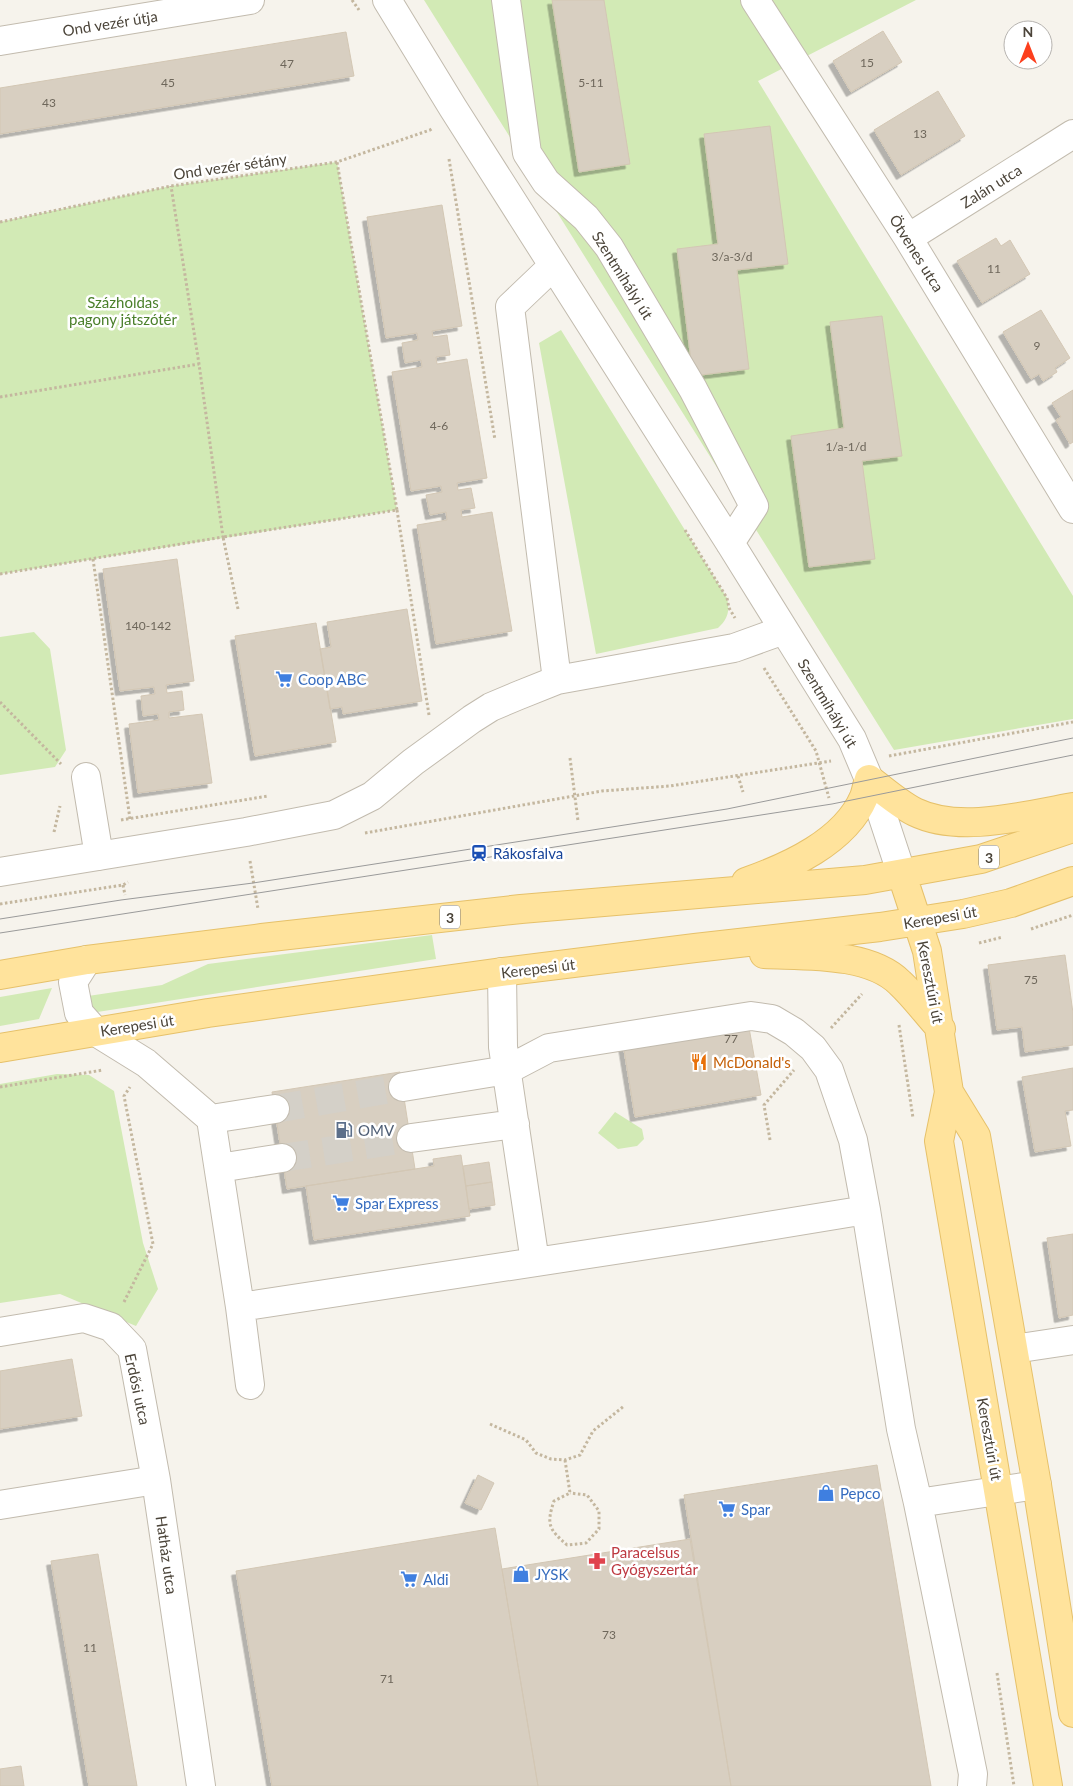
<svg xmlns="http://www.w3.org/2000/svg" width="1073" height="1786" font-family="Lato,sans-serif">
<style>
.green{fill:#d2eab5}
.building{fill:#d8cfc1;stroke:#d3c7b4;filter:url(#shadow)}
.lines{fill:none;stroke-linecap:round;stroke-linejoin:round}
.minor-tunnel{stroke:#d4d0c8;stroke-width:28;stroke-dasharray:28 14;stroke-linecap:butt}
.minor-casing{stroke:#c2bbae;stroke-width:30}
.major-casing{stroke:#e6c16a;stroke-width:30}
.path{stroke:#c4b79f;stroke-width:3;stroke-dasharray:2.5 2.5;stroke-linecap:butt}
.minor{stroke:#fff;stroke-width:28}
.major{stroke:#ffe39c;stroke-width:28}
.tram{stroke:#9a9a9a;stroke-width:1}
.labels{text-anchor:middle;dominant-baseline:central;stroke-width:5;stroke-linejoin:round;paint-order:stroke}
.number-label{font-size:12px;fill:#6e675b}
.shield{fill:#fff;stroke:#817c74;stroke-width:1}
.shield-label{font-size:14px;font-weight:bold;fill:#4b4439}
.street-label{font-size:15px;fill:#4b4439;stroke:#fff}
.park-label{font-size:15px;fill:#4a7f2a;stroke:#fff}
.shop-label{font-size:15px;fill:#366cbe;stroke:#fff;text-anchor:start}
.transit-label{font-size:15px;fill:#164399;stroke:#fff;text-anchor:start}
.food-label{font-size:15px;fill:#c56008;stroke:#fff;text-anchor:start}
.service-label{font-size:15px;fill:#4e5e75;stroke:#fff;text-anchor:start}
.health-label{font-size:15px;fill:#be3a42;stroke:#fff;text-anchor:start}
</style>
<defs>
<filter id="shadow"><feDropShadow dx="-4.5" dy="4.5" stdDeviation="0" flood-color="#0004"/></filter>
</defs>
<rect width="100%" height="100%" fill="#f6f3ec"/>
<path class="green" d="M 424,0 L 916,0 L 758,81 L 1073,596 L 1073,719 L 894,750 Z
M 337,162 L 397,510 L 0,574 L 0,222 L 171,186 Z
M 561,330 L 727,598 C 730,611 728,619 718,628 L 596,654 L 539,343 Z
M 34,632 L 50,649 L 66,750 L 55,767 L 0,775 L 0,637 Z
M 432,935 L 436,959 L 91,1013 L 88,996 L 162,985 L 208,964 Z
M 52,988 L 39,1019 L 0,1026 L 0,997 Z
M 57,1074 L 89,1075 L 114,1091 L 143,1243 L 158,1289 L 136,1326 L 60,1294 L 0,1303 L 0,1084 Z
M 615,1112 L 642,1129 L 644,1139 L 637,1146 L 618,1149 L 598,1133 Z"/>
<path class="building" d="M 552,0 L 604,0 L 630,164 L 579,172 Z
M 883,31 L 902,62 L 851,92 L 833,61 Z
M 346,32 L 354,76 L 0,134 L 0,88 Z
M 938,91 L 965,136 L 901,175 L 874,130 Z
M 770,126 L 788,264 L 737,270 L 749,369 L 693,376 L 677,249 L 718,244 L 704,134 Z
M 442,205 L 462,326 L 432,331 L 433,337 L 447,335 L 450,355 L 436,357 L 437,364 L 467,359 L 487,478 L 457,483 L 458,490 L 471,488 L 475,508 L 461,510 L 462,517 L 492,512 L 512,631 L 436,644 L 417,525 L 447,520 L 446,512 L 430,515 L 426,495 L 442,492 L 441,486 L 411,491 L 392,372 L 422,367 L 421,360 L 405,363 L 402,343 L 418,340 L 417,333 L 386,338 L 367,217 Z
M 996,238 L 1001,246 L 1010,240 L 1030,274 L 982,303 L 957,261 Z
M 1041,310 L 1070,358 L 1055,368 L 1057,372 L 1043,381 L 1039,374 L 1031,379 L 1003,332 Z
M 882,316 L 902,456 L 862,461 L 875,559 L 809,567 L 791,436 L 844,428 L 830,322 Z
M 1073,390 L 1073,442 L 1070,444 L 1056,420 L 1061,417 L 1052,403 Z
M 177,559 L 194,681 L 166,685 L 167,693 L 182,691 L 184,710 L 169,712 L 169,718 L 202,714 L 212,783 L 138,793 L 129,724 L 159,720 L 158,714 L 143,716 L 141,696 L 155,694 L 154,687 L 120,691 L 103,569 Z
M 407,609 L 422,701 L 343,714 L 342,707 L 330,709 L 320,649 L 331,647 L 327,622 Z
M 316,623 L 336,742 L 255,756 L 235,636 Z
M 1065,955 L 1073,1013 L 1073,1045 L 1025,1052 L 1022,1027 L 997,1030 L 988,965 Z
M 748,1022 L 761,1095 L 635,1117 L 623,1044 Z
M 1073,1068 L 1073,1110 L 1065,1111 L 1071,1146 L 1035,1152 L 1022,1077 Z
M 400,1072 L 415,1169 L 287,1189 L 272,1092 Z
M 461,1155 L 470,1216 L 314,1240 L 306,1186 L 434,1166 L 433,1159 Z
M 489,1162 L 492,1182 L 466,1186 L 463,1166 Z
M 492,1182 L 495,1205 L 469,1209 L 466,1186 Z
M 1073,1234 L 1073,1315 L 1059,1318 L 1047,1238 Z
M 72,1359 L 82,1416 L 0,1429 L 0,1371 Z
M 877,1465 L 931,1786 L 731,1786 L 684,1495 Z
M 478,1475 L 494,1483 L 481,1510 L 465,1503 Z
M 495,1528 L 538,1786 L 272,1786 L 236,1571 Z
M 690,1539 L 731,1786 L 538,1786 L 502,1569 Z
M 98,1554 L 137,1786 L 89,1786 L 51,1561 Z
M 21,1766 L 24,1786 L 0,1786 L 0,1769 Z"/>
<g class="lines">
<path class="minor-tunnel" d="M 275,1109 L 403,1087
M 282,1158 L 411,1138"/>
<g class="minor-casing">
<path id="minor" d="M 387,0 L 453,108 L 730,543 L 852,739 L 876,796 L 902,875
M 506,0 L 527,153 L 546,182 L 586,218 L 609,247 L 693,389 L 754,506 L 730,543
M 755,0 L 908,238 L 1073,509
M 0,41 L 250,0
M 908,238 L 1073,134
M 553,266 L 510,307 L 557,680
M 86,777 L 99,856
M 0,872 L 246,832 L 334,815 L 372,796 L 413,762 L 472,719 L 491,707 L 517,696 L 557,680 L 734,648 L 784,630
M 87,960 L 73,982 L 79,1013 L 96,1032 L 146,1063 L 211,1119 L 240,1307 L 707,1236 L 866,1210 L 901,1429 L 918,1503 L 1037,1485
M 502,972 L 503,1047 L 535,1262
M 403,1087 L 507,1070 L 549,1048 L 751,1016 L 772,1019 L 794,1032 L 813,1048 L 829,1070 L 853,1140 L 866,1210
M 211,1119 L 275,1109
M 411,1138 L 515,1124
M 219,1168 L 282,1158
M 240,1307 L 250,1385
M 0,1332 L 84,1318 L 111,1327 L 132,1349 L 156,1480 L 201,1786
M 1014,1349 L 1073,1340
M 918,1503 L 973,1774 L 972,1786
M 0,1505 L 156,1480"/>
</g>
<g class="major-casing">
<path id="major" d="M 902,875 L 927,951 L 949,1092 L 939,1141 L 1048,1786
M 746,882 C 788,867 845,842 864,797 C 866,792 867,785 869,779 C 883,790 899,804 915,812 C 960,834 1026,815 1073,807
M 764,954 C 805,956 869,952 900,983 C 915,997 927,1014 941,1029
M 0,975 L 87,960 L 262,938 L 521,909 L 865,880 L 981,859 L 1073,828
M 0,1048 L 208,1013 L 502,972 L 695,948 L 880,927 L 963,914 L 1011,903 L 1073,881
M 949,1092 L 976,1136 L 1037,1485 L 1073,1713"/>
</g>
<path class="path" d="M 352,0 L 359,10
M 449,159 L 495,440
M 0,222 L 171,186 L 337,162 L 430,130 L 433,128
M 0,397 L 199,364
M 397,510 L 429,715
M 685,530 L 727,598 L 729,608 L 735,618
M 93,559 L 130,819
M 0,574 L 223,537 L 199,364 L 171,186
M 238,609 L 223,537 L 397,510 L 337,162
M 764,668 L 816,751 L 829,798
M 0,702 L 61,764
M 889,756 L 1073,722
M 570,758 L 578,821
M 738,776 L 743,792
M 121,820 L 268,796
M 54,832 L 60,806
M 365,833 L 602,791 L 670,786 L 831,761
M 250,861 L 258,909
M 123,885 L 125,895
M 0,904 L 123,885 L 128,882
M 1031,929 L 1073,915
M 979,943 L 1003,937
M 899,1025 L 913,1118
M 831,1028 L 862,994
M 0,1087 L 103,1070
M 770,1140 L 764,1105 L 794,1070
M 124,1302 L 153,1244 L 124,1096 L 130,1087
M 490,1424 L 526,1440 L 536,1453 L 551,1459 L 565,1460 L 580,1455 L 593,1431 L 624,1406
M 565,1460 L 570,1493 L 554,1501 C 546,1525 549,1529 567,1545 L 586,1543 L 599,1529 L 599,1511 L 587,1495 L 570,1493
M 997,1673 L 1014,1786"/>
<use href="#minor" class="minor"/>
<use href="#major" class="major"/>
<path class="tram" d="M 0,919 L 121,900 L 253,883 L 727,809 L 1073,738
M 0,933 L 832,804 L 1073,755"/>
</g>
<defs>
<g id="supermarket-bare" transform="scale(1.35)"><path d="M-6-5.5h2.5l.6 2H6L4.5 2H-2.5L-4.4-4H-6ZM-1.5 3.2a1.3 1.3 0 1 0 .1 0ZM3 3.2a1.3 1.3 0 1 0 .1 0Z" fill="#3f7fe0" stroke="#fff" stroke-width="2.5" paint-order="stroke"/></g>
<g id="station-bare" transform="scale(1.35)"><path d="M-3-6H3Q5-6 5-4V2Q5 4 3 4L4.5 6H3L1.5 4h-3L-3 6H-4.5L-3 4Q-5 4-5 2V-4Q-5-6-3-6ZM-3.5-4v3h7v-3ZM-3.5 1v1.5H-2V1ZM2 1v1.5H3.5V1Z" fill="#1a4fb4" stroke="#fff" stroke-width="2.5" paint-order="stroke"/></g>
<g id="restaurant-bare" transform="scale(1.35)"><path d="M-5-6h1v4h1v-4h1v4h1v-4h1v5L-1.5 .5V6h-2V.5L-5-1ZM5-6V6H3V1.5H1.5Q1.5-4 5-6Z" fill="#e8710a" stroke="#fff" stroke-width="2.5" paint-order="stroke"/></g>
<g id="fuel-bare" transform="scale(1.35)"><path d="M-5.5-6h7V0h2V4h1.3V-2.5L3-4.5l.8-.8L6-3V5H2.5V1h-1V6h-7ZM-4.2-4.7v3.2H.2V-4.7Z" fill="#5c6f8a" stroke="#fff" stroke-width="2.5" paint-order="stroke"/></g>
<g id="shop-bare" transform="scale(1.35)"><path d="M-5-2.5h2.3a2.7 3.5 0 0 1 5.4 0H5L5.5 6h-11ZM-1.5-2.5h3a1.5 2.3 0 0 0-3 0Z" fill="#3f7fe0" stroke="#fff" stroke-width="2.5" paint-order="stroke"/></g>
<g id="pharmacy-bare" transform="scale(1.35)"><path d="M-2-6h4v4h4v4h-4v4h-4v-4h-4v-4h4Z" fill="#e0444e" stroke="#fff" stroke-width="2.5" paint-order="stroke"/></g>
</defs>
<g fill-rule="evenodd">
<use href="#supermarket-bare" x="284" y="679"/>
<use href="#station-bare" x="479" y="853"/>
<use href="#restaurant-bare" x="699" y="1062"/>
<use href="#fuel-bare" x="344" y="1130"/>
<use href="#supermarket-bare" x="341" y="1203"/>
<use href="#shop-bare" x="826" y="1493"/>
<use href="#supermarket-bare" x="727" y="1509"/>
<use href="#pharmacy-bare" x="597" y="1561"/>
<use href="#shop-bare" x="521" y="1574"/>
<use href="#supermarket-bare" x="409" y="1579"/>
</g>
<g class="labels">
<g class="number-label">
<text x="867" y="62">15</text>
<text x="287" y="63">47</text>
<text x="168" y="82">45</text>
<text x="591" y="82">5-11</text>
<text x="49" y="102">43</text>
<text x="920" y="133">13</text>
<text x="732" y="256">3/a-3/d</text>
<text x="994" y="268">11</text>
<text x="1037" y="345">9</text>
<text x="439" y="425">4-6</text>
<text x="846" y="446">1/a-1/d</text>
<text x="148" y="625">140-142</text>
<text x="1031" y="979">75</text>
<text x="731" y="1038">77</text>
<text x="609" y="1634">73</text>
<text x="90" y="1647">11</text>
<text x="387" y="1678">71</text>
</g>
<g class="shield">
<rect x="979" y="845.5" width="20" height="23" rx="4"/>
<rect x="440" y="905.5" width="20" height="23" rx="4"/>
</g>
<g class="shield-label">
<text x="989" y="857">3</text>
<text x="450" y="917">3</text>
</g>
<g class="street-label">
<text transform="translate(110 23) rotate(-9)">Ond vezér útja</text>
<text transform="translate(230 166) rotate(-8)">Ond vezér sétány</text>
<text transform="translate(991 186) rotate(-32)">Zalán utca</text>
<text transform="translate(917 253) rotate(58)">Ötvenes utca</text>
<text transform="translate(623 275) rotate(58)">Szentmihályi út</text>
<text transform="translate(828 703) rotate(59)">Szentmihályi út</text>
<text transform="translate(940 917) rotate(-10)">Kerepesi út</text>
<text transform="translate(538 968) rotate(-7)">Kerepesi út</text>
<text transform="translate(931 982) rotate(79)">Keresztúri út</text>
<text transform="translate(137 1025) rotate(-9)">Kerepesi út</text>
<text transform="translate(138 1389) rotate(78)">Erdősi utca</text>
<text transform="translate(990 1439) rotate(80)">Keresztúri út</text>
<text transform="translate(167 1555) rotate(82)">Hatház utca</text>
</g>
<g class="park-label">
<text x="123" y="302">Százholdas<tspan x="123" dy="17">pagony játszótér</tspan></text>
</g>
<g class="shop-label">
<text x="298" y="679">Coop ABC</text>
<text x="355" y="1203">Spar Express</text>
<text x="840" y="1493">Pepco</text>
<text x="741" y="1509">Spar</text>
<text x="535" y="1574">JYSK</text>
<text x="423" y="1579">Aldi</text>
</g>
<g class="transit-label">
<text x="493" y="853">Rákosfalva</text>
</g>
<g class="food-label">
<text x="713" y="1062">McDonald's</text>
</g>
<g class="service-label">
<text x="358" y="1130">OMV</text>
</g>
<g class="health-label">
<text x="611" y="1552">Paracelsus<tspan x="611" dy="17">Gyógyszertár</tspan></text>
</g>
</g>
<g transform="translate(1028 45)"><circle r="24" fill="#ffffff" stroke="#b7b4b0"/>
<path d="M0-4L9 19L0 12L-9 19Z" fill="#fc3f1d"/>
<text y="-8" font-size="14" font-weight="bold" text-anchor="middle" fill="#4b4439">N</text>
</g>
</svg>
